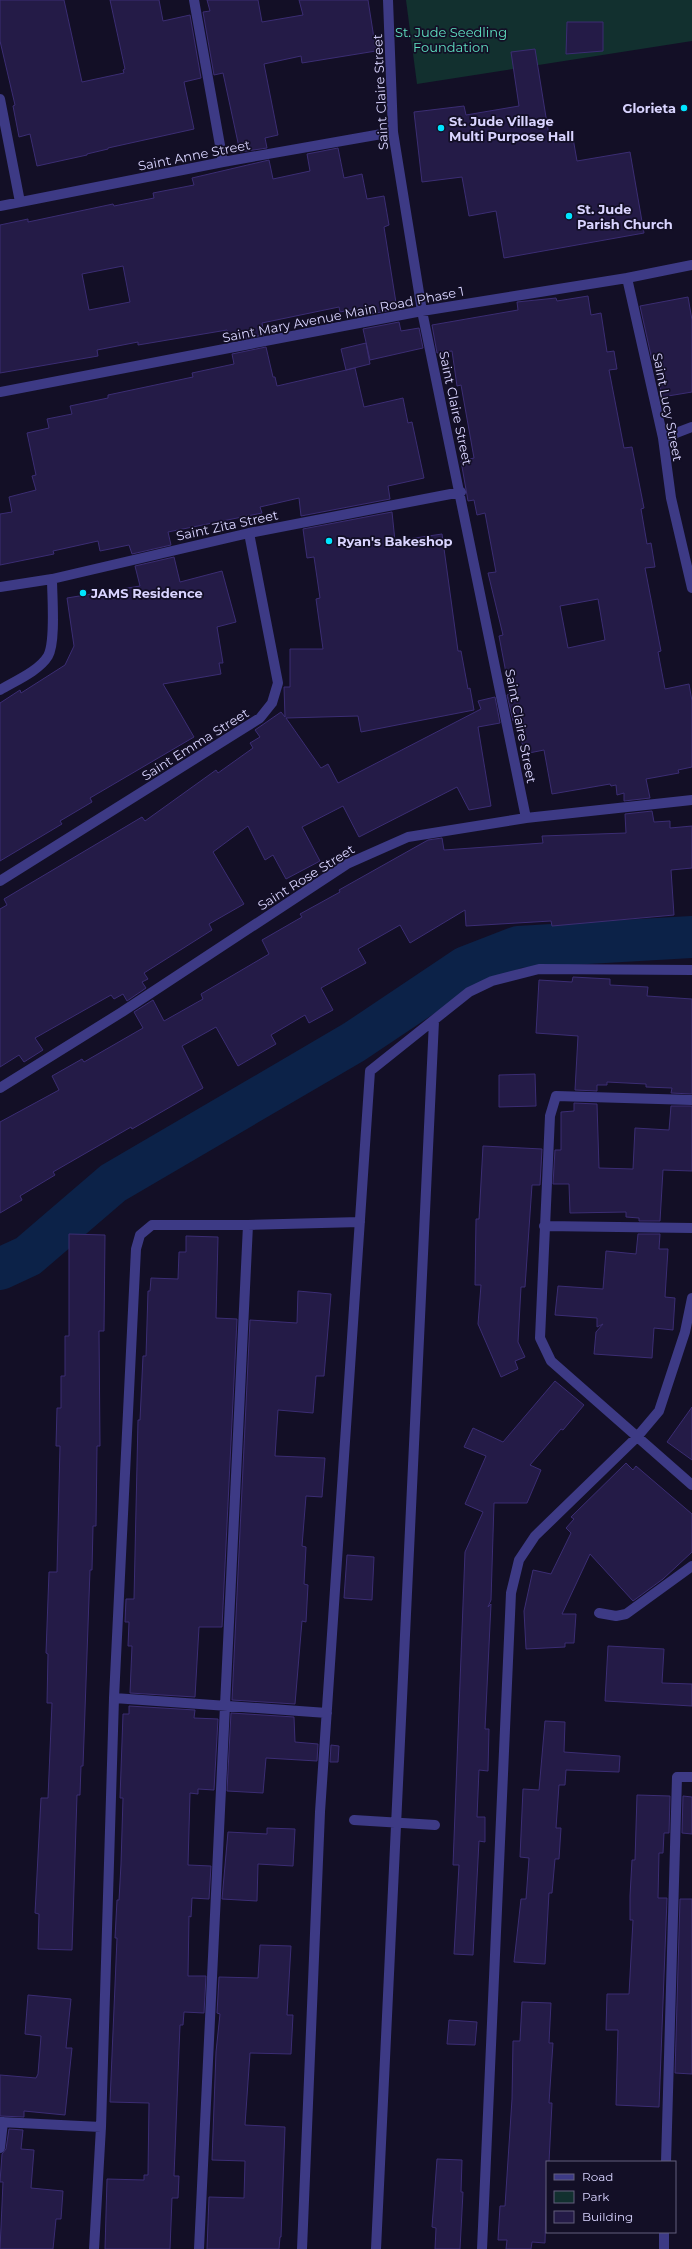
<svg xmlns="http://www.w3.org/2000/svg" width="692" height="2249" font-family="Montserrat,sans-serif">
<style>
.green{fill:#12302f}
.lines{fill:none;stroke-linecap:round;stroke-linejoin:round}
.river{stroke:#0c2248;stroke-width:42}
.building{fill:#241b47;stroke:#3b2d73;fill-rule:evenodd}
.street{stroke:#3d3a85;stroke-width:10}
.poi-dot{fill:#00e5ff;stroke:#130f26;stroke-width:1.5}
.labels{text-anchor:middle;dominant-baseline:central;stroke-width:3.5;stroke-linejoin:round;paint-order:stroke}
.park-label{font-size:13px;fill:#5fe0c0;stroke:#130f26}
.street-label{font-size:13px;fill:#d9d4ff;stroke:#130f26}
.poi-label{font-size:13px;font-weight:bold;fill:#d9d4ff;stroke:#130f26;text-anchor:start}
</style>
<rect width="100%" height="100%" fill="#130f26"/>
<path class="green" d="M 406,0 L 692,0 L 692,41 L 417,84 Z"/>
<g class="lines">
<path class="river" d="M 0,1269 L 28,1256 L 113,1183 L 354,1042 L 466,967 L 518,947 L 692,937"/>
</g>
<path class="building" d="M 0,0 L 64,0 L 82,82 L 124,73 L 123,70 L 125,69 L 110,0 L 159,0 L 163,21 L 190,15 L 201,78 L 184,82 L 194,129 L 108,148 L 108,149 L 87,154 L 87,155 L 37,166 L 30,134 L 19,137 L 13,106 L 15,105 L 0,41 Z
M 207,0 L 258,0 L 262,22 L 303,15 L 299,0 L 368,0 L 376,51 L 302,63 L 301,56 L 264,64 L 278,135 L 265,138 L 267,148 L 240,152 L 223,73 L 214,75 L 203,12 L 210,11 Z
M 567,22 L 603,22 L 603,51 L 566,54 Z
M 535,49 L 550,142 L 573,138 L 577,161 L 630,152 L 644,233 L 504,258 L 496,211 L 469,216 L 462,177 L 422,182 L 414,112 L 464,106 L 466,115 L 519,106 L 511,52 Z
M 338,148 L 344,178 L 362,174 L 367,199 L 384,196 L 389,225 L 384,227 L 397,309 L 360,316 L 359,308 L 340,312 L 339,307 L 262,323 L 264,335 L 229,341 L 227,330 L 138,345 L 138,342 L 97,350 L 98,356 L 0,373 L 0,225 L 28,219 L 28,222 L 113,204 L 114,206 L 154,198 L 153,193 L 194,185 L 192,178 L 269,160 L 273,179 L 310,171 L 307,154 ZM 123,266 L 130,302 L 89,310 L 82,274 Z
M 588,296 L 591,315 L 601,313 L 607,352 L 614,351 L 617,369 L 609,370 L 624,448 L 632,447 L 644,508 L 641,509 L 647,544 L 651,543 L 655,567 L 645,568 L 661,651 L 658,652 L 665,689 L 689,684 L 692,701 L 692,767 L 678,770 L 679,773 L 646,779 L 650,798 L 624,801 L 624,793 L 617,795 L 616,785 L 611,786 L 610,784 L 552,794 L 544,750 L 524,754 L 518,720 L 513,721 L 507,695 L 510,694 L 499,636 L 503,635 L 488,573 L 496,572 L 485,513 L 477,515 L 474,500 L 468,501 L 461,461 L 474,458 L 461,385 L 457,386 L 452,351 L 437,353 L 432,325 L 518,310 L 517,302 L 556,298 L 557,301 ZM 598,599 L 605,640 L 568,648 L 560,606 Z
M 688,297 L 692,320 L 692,392 L 662,397 L 656,360 L 652,360 L 640,306 Z
M 399,322 L 401,331 L 419,328 L 423,348 L 370,360 L 363,329 Z
M 366,343 L 370,364 L 346,370 L 341,349 Z
M 266,347 L 273,377 L 275,377 L 277,386 L 355,368 L 364,407 L 403,398 L 408,423 L 412,422 L 424,478 L 388,486 L 390,499 L 301,516 L 299,498 L 260,507 L 262,513 L 168,532 L 171,545 L 132,554 L 129,545 L 100,551 L 98,541 L 53,551 L 54,554 L 0,565 L 0,514 L 12,512 L 9,497 L 36,490 L 32,476 L 36,475 L 27,433 L 49,428 L 47,419 L 72,414 L 70,406 L 108,398 L 108,395 L 193,377 L 192,373 L 234,364 L 232,354 Z
M 392,512 L 395,541 L 442,534 L 458,651 L 461,651 L 468,689 L 470,688 L 474,710 L 361,732 L 358,716 L 286,718 L 321,768 L 328,764 L 338,783 L 481,709 L 478,701 L 495,697 L 500,723 L 478,727 L 491,806 L 469,810 L 457,787 L 359,837 L 343,806 L 302,827 L 320,861 L 286,879 L 273,855 L 265,860 L 248,826 L 213,852 L 244,904 L 209,924 L 212,930 L 144,973 L 148,979 L 142,982 L 146,988 L 127,1001 L 123,994 L 114,999 L 111,995 L 35,1038 L 43,1050 L 24,1062 L 19,1055 L 0,1067 L 0,909 L 7,905 L 4,899 L 142,817 L 145,821 L 216,770 L 218,773 L 253,748 L 250,743 L 260,737 L 255,730 L 281,712 L 285,717 L 284,687 L 290,687 L 290,649 L 323,649 L 316,599 L 320,598 L 314,557 L 307,558 L 303,529 Z
M 174,557 L 180,582 L 222,571 L 236,622 L 217,627 L 223,663 L 219,663 L 221,674 L 163,684 L 194,737 L 90,798 L 92,802 L 60,821 L 62,824 L 0,861 L 0,703 L 20,690 L 21,693 L 65,665 L 74,646 L 67,598 L 140,586 L 135,566 Z
M 652,811 L 654,822 L 670,821 L 670,828 L 692,826 L 692,868 L 671,870 L 674,915 L 552,926 L 551,921 L 466,926 L 465,910 L 410,943 L 400,925 L 358,949 L 366,963 L 321,988 L 333,1010 L 309,1023 L 305,1015 L 271,1035 L 276,1044 L 238,1066 L 216,1027 L 182,1046 L 203,1088 L 132,1129 L 131,1127 L 53,1172 L 55,1175 L 20,1196 L 22,1200 L 0,1213 L 0,1122 L 59,1090 L 52,1076 L 82,1059 L 84,1062 L 143,1028 L 134,1012 L 153,1000 L 164,1021 L 203,999 L 201,994 L 269,954 L 262,940 L 302,917 L 300,914 L 340,892 L 339,890 L 428,840 L 442,838 L 444,850 L 543,843 L 542,836 L 626,833 L 625,814 Z
M 573,977 L 610,979 L 610,985 L 648,987 L 647,996 L 692,999 L 692,1094 L 671,1093 L 672,1088 L 646,1087 L 646,1084 L 607,1082 L 607,1085 L 597,1085 L 597,1091 L 575,1090 L 578,1036 L 536,1033 L 539,980 L 572,982 Z
M 535,1074 L 536,1106 L 499,1107 L 499,1075 Z
M 574,1103 L 597,1104 L 599,1168 L 633,1169 L 635,1128 L 669,1130 L 671,1106 L 692,1106 L 692,1171 L 663,1170 L 660,1221 L 639,1221 L 639,1218 L 626,1217 L 626,1212 L 570,1213 L 569,1184 L 553,1184 L 555,1150 L 561,1150 L 561,1112 L 574,1111 Z
M 483,1146 L 542,1149 L 540,1185 L 532,1185 L 525,1287 L 521,1287 L 518,1342 L 525,1357 L 515,1361 L 518,1369 L 501,1377 L 478,1324 L 481,1285 L 475,1285 L 476,1219 L 479,1219 Z
M 69,1234 L 105,1235 L 104,1331 L 99,1331 L 100,1446 L 97,1446 L 96,1526 L 93,1526 L 92,1570 L 90,1570 L 83,1766 L 81,1766 L 80,1795 L 77,1795 L 72,1950 L 38,1949 L 39,1914 L 35,1913 L 41,1798 L 48,1798 L 52,1703 L 47,1703 L 48,1654 L 46,1653 L 49,1572 L 57,1572 L 60,1446 L 56,1446 L 57,1408 L 61,1408 L 61,1376 L 65,1376 L 65,1336 L 69,1336 Z
M 638,1234 L 660,1234 L 659,1249 L 668,1249 L 665,1297 L 675,1298 L 673,1330 L 654,1328 L 652,1358 L 594,1354 L 596,1332 L 603,1324 L 597,1327 L 597,1318 L 555,1315 L 558,1286 L 603,1289 L 606,1251 L 636,1254 Z
M 186,1236 L 218,1237 L 216,1318 L 237,1319 L 222,1627 L 199,1627 L 195,1697 L 130,1693 L 132,1646 L 128,1646 L 129,1622 L 125,1622 L 126,1599 L 134,1599 L 138,1420 L 140,1420 L 143,1356 L 146,1356 L 148,1291 L 150,1291 L 151,1278 L 178,1279 L 179,1252 L 186,1252 Z
M 298,1291 L 331,1294 L 324,1376 L 316,1376 L 313,1413 L 278,1410 L 275,1456 L 325,1458 L 322,1497 L 306,1496 L 302,1546 L 306,1547 L 304,1584 L 308,1585 L 306,1622 L 302,1621 L 295,1704 L 232,1700 L 250,1320 L 297,1323 Z
M 555,1381 L 584,1405 L 563,1430 L 561,1429 L 530,1465 L 541,1470 L 527,1503 L 494,1503 L 491,1600 L 488,1607 L 491,1604 L 485,1729 L 489,1729 L 488,1771 L 479,1770 L 477,1817 L 485,1817 L 485,1842 L 479,1841 L 473,1955 L 454,1954 L 459,1865 L 453,1865 L 465,1552 L 483,1512 L 465,1504 L 486,1456 L 464,1447 L 473,1428 L 503,1442 Z
M 692,1407 L 692,1460 L 667,1442 Z
M 626,1463 L 633,1470 L 636,1466 L 692,1514 L 692,1552 L 663,1579 L 633,1601 L 590,1554 L 562,1614 L 576,1614 L 574,1643 L 565,1643 L 565,1647 L 526,1649 L 524,1611 L 533,1570 L 551,1574 L 571,1533 L 566,1528 L 574,1519 L 571,1517 Z
M 347,1555 L 374,1557 L 372,1600 L 344,1598 Z
M 608,1646 L 664,1649 L 662,1683 L 692,1684 L 692,1706 L 605,1701 Z
M 129,1706 L 195,1710 L 194,1718 L 218,1719 L 214,1790 L 198,1789 L 198,1794 L 190,1793 L 188,1865 L 211,1866 L 209,1899 L 192,1898 L 191,1917 L 189,1916 L 188,1976 L 206,1976 L 204,2013 L 184,2012 L 183,2025 L 180,2025 L 174,2176 L 179,2176 L 178,2198 L 172,2198 L 170,2249 L 105,2249 L 107,2179 L 144,2180 L 144,2175 L 148,2175 L 149,2103 L 110,2102 L 117,1938 L 115,1938 L 117,1900 L 119,1900 L 121,1864 L 123,1798 L 120,1798 L 123,1714 L 129,1714 Z
M 231,1713 L 294,1717 L 295,1742 L 318,1744 L 317,1761 L 266,1758 L 263,1793 L 227,1791 Z
M 545,1721 L 565,1722 L 564,1752 L 620,1756 L 619,1772 L 566,1770 L 565,1785 L 559,1785 L 556,1828 L 561,1828 L 559,1859 L 555,1859 L 552,1893 L 549,1893 L 545,1964 L 514,1962 L 521,1899 L 526,1899 L 529,1858 L 520,1857 L 523,1789 L 539,1790 Z
M 331,1745 L 339,1746 L 338,1762 L 330,1762 Z
M 637,1795 L 670,1796 L 669,1833 L 664,1833 L 663,1853 L 659,1853 L 658,1898 L 667,1898 L 659,2107 L 616,2105 L 618,2030 L 606,2030 L 607,1994 L 629,1994 L 633,1920 L 630,1920 L 630,1896 L 632,1860 L 635,1860 Z
M 683,1796 L 692,1797 L 692,1834 L 682,1833 Z
M 267,1828 L 295,1829 L 293,1866 L 258,1864 L 257,1901 L 222,1899 L 228,1832 L 267,1834 Z
M 680,1899 L 692,1899 L 692,2074 L 675,2073 Z
M 260,1945 L 291,1946 L 287,2015 L 293,2015 L 291,2054 L 250,2053 L 245,2125 L 285,2127 L 281,2237 L 280,2237 L 279,2249 L 207,2249 L 209,2197 L 244,2198 L 245,2161 L 212,2160 L 216,2052 L 220,2014 L 217,2013 L 219,1977 L 258,1978 Z
M 28,1995 L 71,1999 L 66,2048 L 72,2048 L 65,2115 L 24,2111 L 24,2117 L 0,2116 L 0,2075 L 36,2078 L 38,2074 L 41,2036 L 25,2034 Z
M 522,2002 L 551,2003 L 549,2043 L 553,2043 L 549,2103 L 552,2103 L 549,2162 L 547,2162 L 545,2243 L 532,2242 L 531,2249 L 506,2249 L 507,2240 L 498,2240 L 500,2206 L 505,2206 L 512,2099 L 513,2041 L 520,2041 Z
M 449,2020 L 477,2022 L 475,2045 L 447,2044 Z
M 9,2129 L 23,2130 L 21,2149 L 34,2150 L 31,2188 L 63,2191 L 61,2219 L 56,2219 L 53,2249 L 0,2249 L 3,2182 L 0,2182 L 2,2154 L 6,2149 Z
M 437,2159 L 462,2160 L 461,2192 L 463,2192 L 460,2249 L 435,2249 L 436,2228 L 432,2227 Z"/>
<g class="lines">
<path class="street" d="M 194,0 L 223,162
M 388,0 L 393,132 L 422,311 L 526,818
M 0,99 L 20,202
M 0,206 L 223,162 L 393,132
M 627,278 L 663,438 L 671,498 L 692,588
M 0,392 L 422,311 L 627,278 L 692,265
M 663,438 L 692,427
M 0,587 L 52,579 L 249,533 L 461,492
M 0,690 C 15,681 39,671 48,656 C 56,642 52,596 52,579
M 0,881 L 260,718 L 272,703 L 278,683 L 249,533
M 0,1088 L 122,1012 L 347,864 L 408,837 L 526,818 L 692,800
M 692,1100 L 556,1096 L 550,1116 L 540,1338 L 551,1361 L 692,1485
M 544,1226 L 692,1228
M 599,1613 L 616,1616 L 626,1614 L 692,1566
M 114,1698 L 327,1713
M 354,1820 L 435,1825
M 0,2122 L 101,2127
M 0,2148 L 3,2122
M 666,2162 L 677,1777 L 692,1777
M 94,2249 L 101,2127 L 114,1698 L 136,1249 L 140,1235 L 152,1225 L 248,1225 L 360,1222
M 199,2249 L 248,1225
M 302,2249 L 320,1812 L 370,1071 L 469,992 L 492,981 L 539,969 L 692,970
M 376,2249 L 434,1021
M 482,2249 L 511,1593 L 519,1560 L 535,1536 L 637,1437 L 659,1411 L 685,1332 L 692,1298
M 664,2249 L 664,2232"/>
</g>
<g class="poi-dot">
<circle cx="684" cy="108" r="4"/>
<circle cx="441" cy="128" r="4"/>
<circle cx="569" cy="216" r="4"/>
<circle cx="329" cy="541" r="4"/>
<circle cx="83" cy="593" r="4"/>
</g>
<g class="labels">
<g class="park-label">
<text x="451" y="32">St. Jude Seedling<tspan x="451" dy="15">Foundation</tspan></text>
</g>
<g class="street-label">
<text transform="translate(380 92) rotate(-93)">Saint Claire Street</text>
<text transform="translate(194 155) rotate(-11)">Saint Anne Street</text>
<text transform="translate(343 314) rotate(-11)">Saint Mary Avenue Main Road Phase 1</text>
<text transform="translate(668 407) rotate(79)">Saint Lucy Street</text>
<text transform="translate(456 408) rotate(78)">Saint Claire Street</text>
<text transform="translate(227 525) rotate(-12)">Saint Zita Street</text>
<text transform="translate(521 726) rotate(79)">Saint Claire Street</text>
<text transform="translate(195 744) rotate(-32)">Saint Emma Street</text>
<text transform="translate(306 877) rotate(-32)">Saint Rose Street</text>
</g>
<g class="poi-label">
<text x="676" y="108" text-anchor="end">Glorieta</text>
<text x="449" y="121">St. Jude Village<tspan x="449" dy="15">Multi Purpose Hall</tspan></text>
<text x="577" y="209">St. Jude<tspan x="577" dy="15">Parish Church</tspan></text>
<text x="337" y="541">Ryan's Bakeshop</text>
<text x="91" y="593">JAMS Residence</text>
</g>
</g>
<rect x="546" y="2161" width="130" height="72" fill="#130f26" stroke="#625e7d"/>
<rect x="554" y="2174" width="20" height="6" fill="#3d3a85" stroke="#625e7d"/>
<text x="582" y="2181" font-size="12" fill="#d9d4ff">Road</text>
<rect x="554" y="2191" width="20" height="12" fill="#12302f" stroke="#625e7d"/>
<text x="582" y="2201" font-size="12" fill="#d9d4ff">Park</text>
<rect x="554" y="2211" width="20" height="12" fill="#241b47" stroke="#625e7d"/>
<text x="582" y="2221" font-size="12" fill="#d9d4ff">Building</text>
</svg>
